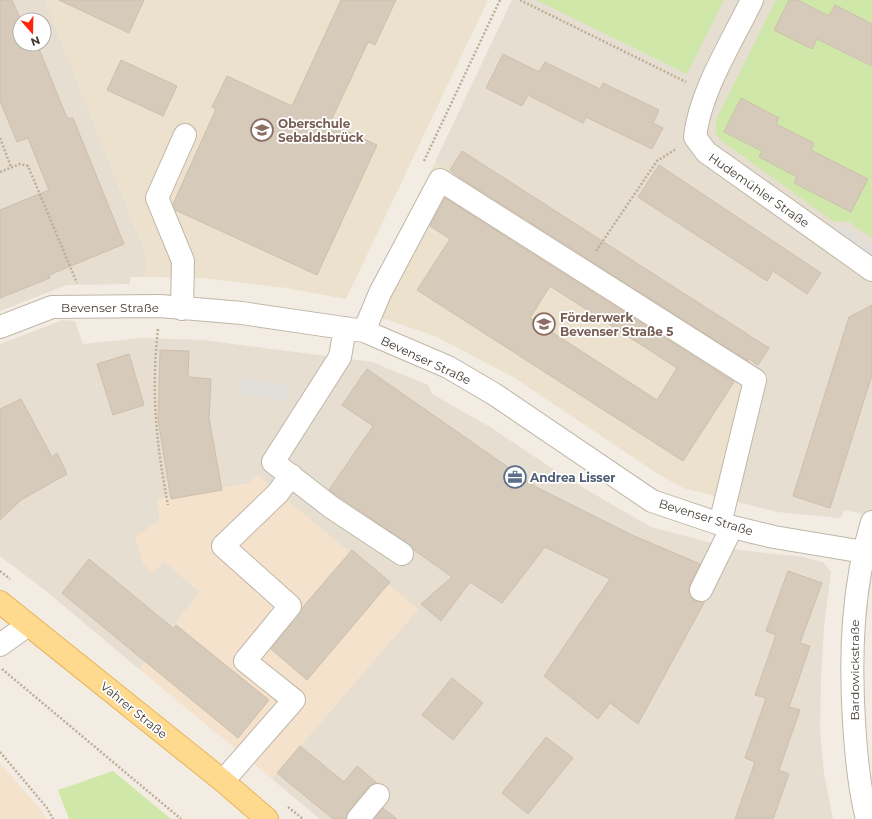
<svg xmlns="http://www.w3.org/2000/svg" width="872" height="819" font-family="Montserrat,sans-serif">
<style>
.residential{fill:#e6ded0;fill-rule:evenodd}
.commercial{fill:#f5e2cc}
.education{fill:#ebe1cc}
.green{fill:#cfe8a9}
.parking{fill:#e2dfdb}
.building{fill:#d6cabb;stroke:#cebfab;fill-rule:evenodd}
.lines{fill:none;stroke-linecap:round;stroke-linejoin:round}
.minor-casing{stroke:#c0b6a8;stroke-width:24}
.major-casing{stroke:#e6b55c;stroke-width:24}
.path{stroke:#bfae96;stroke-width:2.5;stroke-dasharray:2 2;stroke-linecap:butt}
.minor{stroke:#fff;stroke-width:22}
.major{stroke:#ffd98e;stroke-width:22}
.labels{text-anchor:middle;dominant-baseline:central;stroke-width:3.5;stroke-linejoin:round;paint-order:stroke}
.education-label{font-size:12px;font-weight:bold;fill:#785e54;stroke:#fff;text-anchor:start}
.street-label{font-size:12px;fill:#433c33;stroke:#fff}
.service-label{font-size:12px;font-weight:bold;fill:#4e5e75;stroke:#fff;text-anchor:start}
</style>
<rect width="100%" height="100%" fill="#f2ece2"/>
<path class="residential" d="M 0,0 L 45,0 L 145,252 L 145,277 L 130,277 L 130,284 L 67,285 L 0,311 ZM 20,20 L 44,20 L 44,44 L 20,44 Z
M 512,0 L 872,0 L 872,516 L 845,510 L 840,518 L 777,512 L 734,501 L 767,375 L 435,162 Z
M 63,320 L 75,321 L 83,344 L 141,338 L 203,340 L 372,362 L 428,385 L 432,394 L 490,427 L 565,477 L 651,527 L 739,550 L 803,557 L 823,562 L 831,572 L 824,625 L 821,679 L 820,730 L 824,774 L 833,819 L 320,819 L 272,779 L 418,609 L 249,483 L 157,499 L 165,562 L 200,592 L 139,669 L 46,591 L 0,556 L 0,344 Z"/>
<path class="commercial" d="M 257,475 L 418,609 L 272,779 L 139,669 L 200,592 L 165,562 L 151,573 L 143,563 L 135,537 L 160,520 L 157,499 L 249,483 Z
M 0,763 L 42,811 L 46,819 L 0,819 Z"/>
<path class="education" d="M 45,0 L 488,0 L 346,299 L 287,288 L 202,278 L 145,277 L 145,251 Z
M 435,162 L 767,375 L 734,501 L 683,488 L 658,474 L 513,377 L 435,336 L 364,312 Z"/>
<path class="green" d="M 536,0 L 724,0 L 687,74 Z
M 776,0 L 872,0 L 872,238 L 849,222 L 833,221 L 724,143 L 716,135 L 715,129 L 717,118 Z
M 113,771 L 171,819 L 69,819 L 58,790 Z"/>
<path class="parking" d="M 831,227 L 847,229 L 872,247 L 872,257 Z
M 241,379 L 289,385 L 286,401 L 239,394 Z"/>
<path class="building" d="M 0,0 L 12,0 L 21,20 L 20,44 L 37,44 L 67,118 L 73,118 L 124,244 L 49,275 L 50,278 L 0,298 L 0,210 L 49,190 L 28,138 L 17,142 L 0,101 Z
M 59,0 L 144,0 L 129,33 Z
M 341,0 L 396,0 L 375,45 L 368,42 L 330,123 L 377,145 L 317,275 L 175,210 L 173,204 L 216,109 L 212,107 L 227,76 L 292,106 Z
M 789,0 L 798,0 L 829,16 L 835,5 L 872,24 L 872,66 L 817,39 L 812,49 L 774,30 Z
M 503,54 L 539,72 L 545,62 L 600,89 L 603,83 L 659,110 L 653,123 L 663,128 L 652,149 L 586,117 L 583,123 L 528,95 L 522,106 L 486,88 Z
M 121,60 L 177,86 L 163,116 L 107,90 Z
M 741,98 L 779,118 L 776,124 L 814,143 L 811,150 L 868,179 L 851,212 L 794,183 L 797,177 L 759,157 L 762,151 L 724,132 Z
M 462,151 L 769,348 L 758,365 L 749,359 L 748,361 L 459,177 L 450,170 Z
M 659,165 L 821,273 L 807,294 L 773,271 L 767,281 L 638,197 Z
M 445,198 L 734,382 L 683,461 L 417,290 L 450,239 L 430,226 ZM 550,286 L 677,368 L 657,400 L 530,318 Z
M 872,305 L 872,375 L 830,508 L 793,496 L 849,317 Z
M 160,350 L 189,351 L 188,377 L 211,379 L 209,418 L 222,490 L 171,499 L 158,420 Z
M 129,354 L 144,405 L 113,415 L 97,364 Z
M 367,369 L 538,488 L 632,535 L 700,564 L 690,584 L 689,591 L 691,597 L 695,601 L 705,601 L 638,724 L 610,703 L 598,719 L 544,676 L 610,579 L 545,547 L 502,603 L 470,582 L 441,621 L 421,604 L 452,577 L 414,550 L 409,544 L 329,490 L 373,426 L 342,405 Z
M 21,399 L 52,457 L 57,453 L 67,474 L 21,500 L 0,520 L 0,409 Z
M 352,550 L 390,582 L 307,680 L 271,649 L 302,608 Z
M 89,559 L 173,628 L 176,625 L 269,700 L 238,738 L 62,593 Z
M 788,571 L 822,583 L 800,643 L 810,646 L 789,707 L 800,710 L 779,770 L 789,774 L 773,819 L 735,819 L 755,762 L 745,758 L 766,698 L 755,695 L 776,635 L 766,631 Z
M 452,678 L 483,703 L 453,740 L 422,715 Z
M 546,737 L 573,758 L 528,814 L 502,793 Z
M 300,746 L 344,782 L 357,766 L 377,783 L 368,787 L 348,811 L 346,819 L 333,819 L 277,773 Z
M 383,808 L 397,819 L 374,819 Z"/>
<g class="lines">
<g class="minor-casing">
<path id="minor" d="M 752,0 C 732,42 700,91 695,137 L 706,152 L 872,270
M 182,309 L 183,261 L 157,198 L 185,135
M 0,327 L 52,307 L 160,306 L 242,313 L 364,331 L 448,367 L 494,394 L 652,501 L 720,524 L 774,537 L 864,552
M 345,328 L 340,357 L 273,462 L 331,507 L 402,554
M 364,331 L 380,293 L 440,180 L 755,380 L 720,524
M 701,590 L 732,527
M 0,645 L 28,625
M 223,781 L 294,700 L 245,661 L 290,606 L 223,546 L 278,493 L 291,475
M 358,819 L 378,795
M 867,819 C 859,788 856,755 854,722 C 850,655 852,587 872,522"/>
</g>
<g class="major-casing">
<path id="major" d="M 0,602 L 223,781 L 267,819"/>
</g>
<path class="path" d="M 520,0 L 686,82
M 0,138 L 11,167
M 424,161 L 500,0
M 0,172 L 20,164 L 28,166 L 77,283
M 596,251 L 657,161 L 676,149
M 158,329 C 151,392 156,443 168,505
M 0,571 L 10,579
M 2,669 L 181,819
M 0,752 L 47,808 L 53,819
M 288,807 L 303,819"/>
<use href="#minor" class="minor"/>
<use href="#major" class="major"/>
</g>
<defs>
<g id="school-ring" transform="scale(1.15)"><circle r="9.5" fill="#fff" stroke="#8d6e63" stroke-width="1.5"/><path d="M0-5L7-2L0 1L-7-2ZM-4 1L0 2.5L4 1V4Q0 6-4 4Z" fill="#8d6e63"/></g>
<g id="office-ring" transform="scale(1.15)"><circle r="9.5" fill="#fff" stroke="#5c6f8a" stroke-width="1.5"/><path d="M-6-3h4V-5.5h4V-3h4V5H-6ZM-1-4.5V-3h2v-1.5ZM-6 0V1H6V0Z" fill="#5c6f8a"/></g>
</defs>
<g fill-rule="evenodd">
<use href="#school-ring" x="262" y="130"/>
<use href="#school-ring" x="544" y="324"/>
<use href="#office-ring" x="515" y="477"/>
</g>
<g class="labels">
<g class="education-label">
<text x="278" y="123">Oberschule<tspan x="278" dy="14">Sebaldsbrück</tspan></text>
<text x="560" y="317">Förderwerk<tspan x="560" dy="14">Bevenser Straße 5</tspan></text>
</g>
<g class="street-label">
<text transform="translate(759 190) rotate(35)">Hudemühler Straße</text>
<text x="110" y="307">Bevenser Straße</text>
<text transform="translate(426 360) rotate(25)">Bevenser Straße</text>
<text transform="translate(706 517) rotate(17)">Bevenser Straße</text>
<text transform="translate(854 670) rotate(-90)">Bardowickstraße</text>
<text transform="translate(134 710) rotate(39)">Vahrer Straße</text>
</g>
<g class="service-label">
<text x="530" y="477">Andrea Lisser</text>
</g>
</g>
<g transform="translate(32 32) rotate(160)"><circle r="19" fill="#ffffff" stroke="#b4b1ad"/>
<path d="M0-3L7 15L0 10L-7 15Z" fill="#ff240c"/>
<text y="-6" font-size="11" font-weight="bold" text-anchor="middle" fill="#433c33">N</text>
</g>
</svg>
